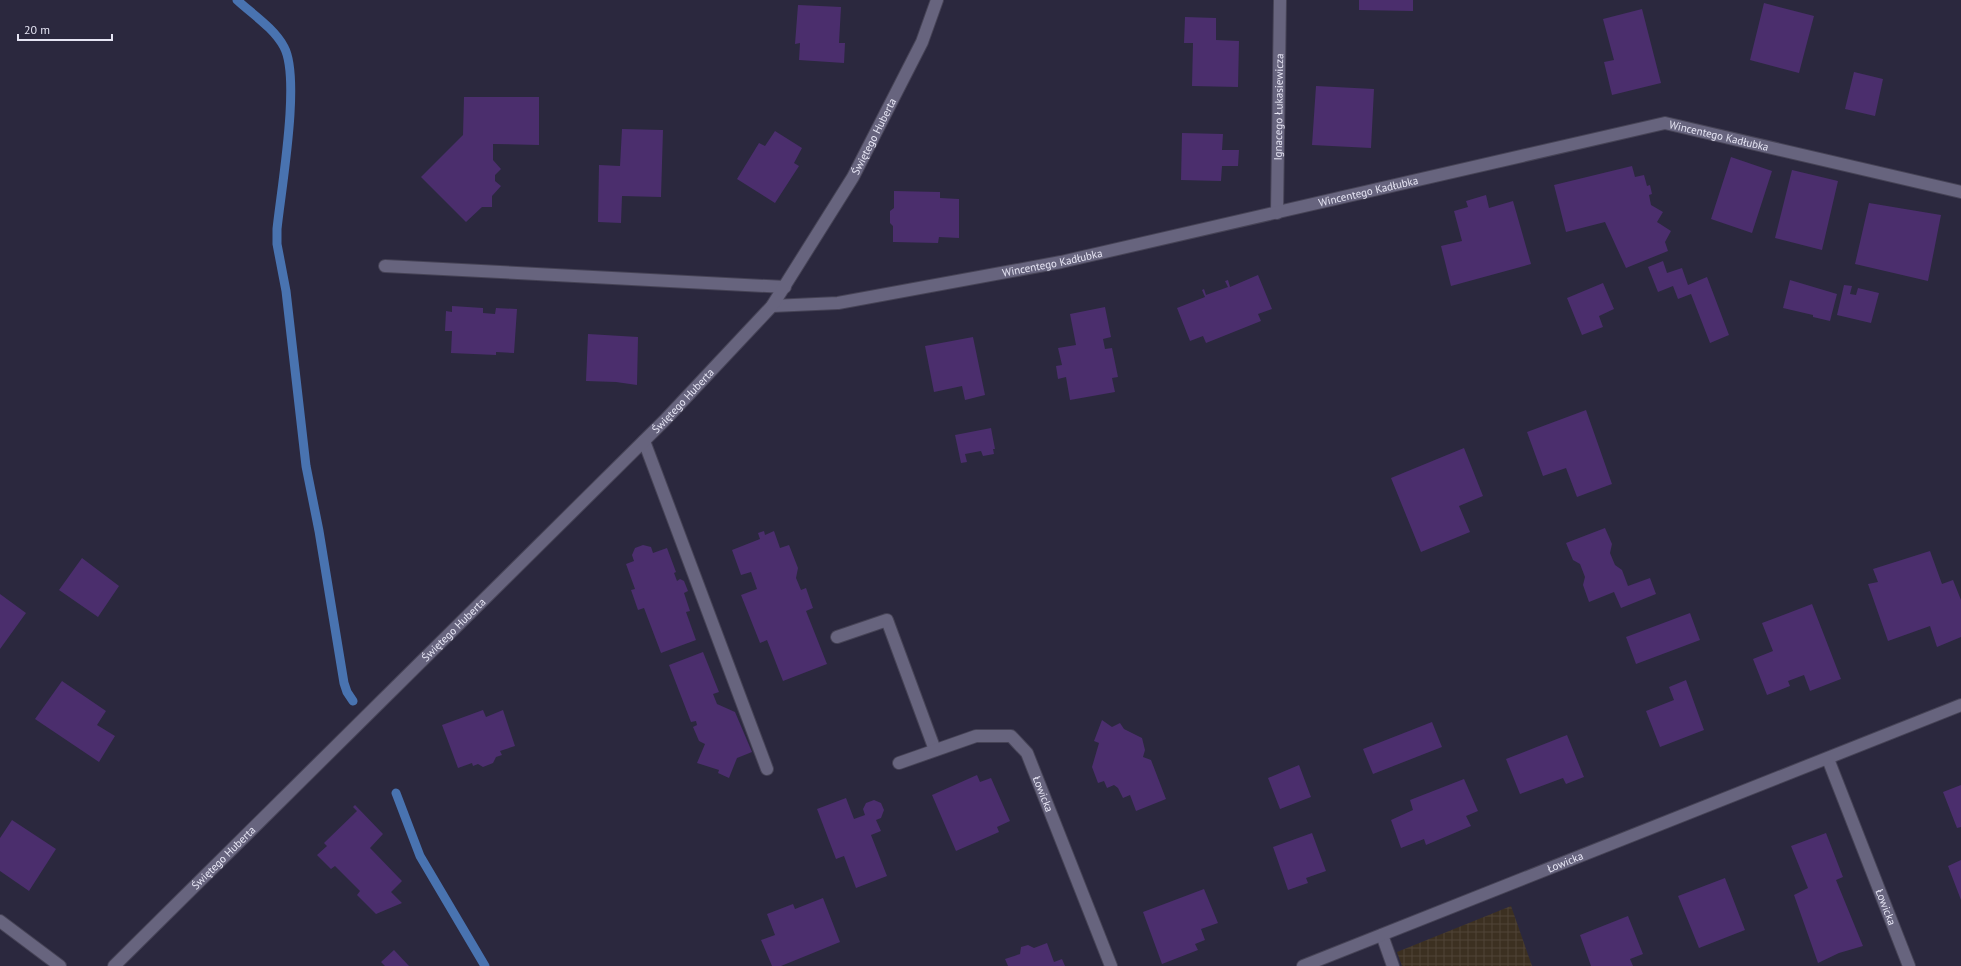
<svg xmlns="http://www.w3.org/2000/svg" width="1961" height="966" font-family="'PT Sans',sans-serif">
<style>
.industrial{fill:url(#industrial-grid)}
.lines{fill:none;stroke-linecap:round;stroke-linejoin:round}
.stream{stroke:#4973b0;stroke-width:9}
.building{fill:#4b2e6d}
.lane-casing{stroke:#464356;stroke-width:14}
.street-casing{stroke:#464356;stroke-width:14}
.lane{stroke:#67647e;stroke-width:12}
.street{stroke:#67647e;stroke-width:12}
.labels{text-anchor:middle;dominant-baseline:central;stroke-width:3;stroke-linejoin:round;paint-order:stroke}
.street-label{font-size:11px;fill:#e6e5f4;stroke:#2b283e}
</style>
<defs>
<pattern id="industrial-grid" width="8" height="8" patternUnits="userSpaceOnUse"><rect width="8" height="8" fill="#3c3021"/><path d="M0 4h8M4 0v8" fill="none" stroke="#4f4437"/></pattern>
</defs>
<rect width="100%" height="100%" fill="#2b283e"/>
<path class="industrial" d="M 1511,906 L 1532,966 L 1402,966 L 1397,952 Z"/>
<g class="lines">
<path class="stream" d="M 237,0 C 252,14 274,28 284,47 C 301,78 281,190 277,229 L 277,244 L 286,291 L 306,466 L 319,531 L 344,683 L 347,692 L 353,701
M 396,793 L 420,856 L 485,966"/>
</g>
<path class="building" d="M 1359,0 L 1413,0 L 1413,11 L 1359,10 Z
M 1764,3 L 1814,16 L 1799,73 L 1750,60 Z
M 798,5 L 841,7 L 839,43 L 845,43 L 844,63 L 799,60 L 800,43 L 795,44 Z
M 1642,9 L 1661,83 L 1612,95 L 1604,62 L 1614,60 L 1603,19 Z
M 1185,17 L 1216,18 L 1216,40 L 1239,41 L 1238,87 L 1192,86 L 1193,43 L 1184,43 Z
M 1854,72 L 1883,79 L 1875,116 L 1845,109 Z
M 1316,86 L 1374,89 L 1371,148 L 1312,145 Z
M 464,97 L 539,97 L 539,145 L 493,144 L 493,160 L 501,169 L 495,175 L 495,181 L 501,186 L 492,196 L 492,207 L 482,207 L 466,222 L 421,177 L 463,135 Z
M 622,129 L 663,130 L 661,197 L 622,196 L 621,223 L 598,222 L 599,165 L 620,166 Z
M 775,131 L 802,148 L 794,163 L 799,166 L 775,203 L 737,179 L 759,143 L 765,146 Z
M 1182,133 L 1223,134 L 1222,150 L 1239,150 L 1238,166 L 1222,166 L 1221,181 L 1181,180 Z
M 1731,157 L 1772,171 L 1752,233 L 1711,219 Z
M 1632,166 L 1635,177 L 1644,175 L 1647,186 L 1650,185 L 1652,194 L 1649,195 L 1651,205 L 1663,212 L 1657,222 L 1671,231 L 1665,242 L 1668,251 L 1626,268 L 1605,222 L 1566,232 L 1554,185 Z
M 1792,170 L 1838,181 L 1822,250 L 1775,238 Z
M 894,191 L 940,192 L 940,198 L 959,199 L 959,238 L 939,237 L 938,243 L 893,242 L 893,226 L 890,223 L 890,211 L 894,208 Z
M 1486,195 L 1489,208 L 1513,201 L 1531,264 L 1451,286 L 1441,246 L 1462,241 L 1454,211 L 1468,207 L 1466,201 Z
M 1869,203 L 1941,215 L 1928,281 L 1855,264 Z
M 1663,261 L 1667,273 L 1682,268 L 1688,285 L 1707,277 L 1729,335 L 1710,343 L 1691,294 L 1678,299 L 1673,286 L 1658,292 L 1648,267 Z
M 1258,275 L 1272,309 L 1258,314 L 1261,321 L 1206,343 L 1203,336 L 1190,341 L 1177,308 L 1205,297 L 1202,290 L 1204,289 L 1206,295 L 1228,287 L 1225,281 L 1228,280 L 1230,287 Z
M 1790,280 L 1837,294 L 1830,321 L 1813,317 L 1813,315 L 1783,308 Z
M 1603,283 L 1614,309 L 1599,316 L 1603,327 L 1582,335 L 1567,298 Z
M 1844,285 L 1852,286 L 1850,294 L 1856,295 L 1858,288 L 1879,293 L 1871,323 L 1837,315 Z
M 452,306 L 483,308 L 483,313 L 495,314 L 496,308 L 517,309 L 514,353 L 496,352 L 496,355 L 451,353 L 452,331 L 445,331 L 446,311 L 452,312 Z
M 1105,307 L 1111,337 L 1103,339 L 1105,349 L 1112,348 L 1118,377 L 1112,378 L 1115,392 L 1070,400 L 1066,377 L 1058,379 L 1056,366 L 1062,365 L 1058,348 L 1076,345 L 1070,314 Z
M 588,334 L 638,337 L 637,385 L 616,382 L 586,381 Z
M 973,337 L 985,395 L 965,400 L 962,386 L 934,392 L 925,346 Z
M 1586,410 L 1612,484 L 1577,497 L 1566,468 L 1543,476 L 1527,432 Z
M 991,428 L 995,449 L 993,449 L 994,454 L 983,456 L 981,451 L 965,454 L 967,462 L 961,463 L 955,435 Z
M 1464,448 L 1483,496 L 1459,506 L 1470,532 L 1421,552 L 1391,478 Z
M 1605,528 L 1612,544 L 1610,553 L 1615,565 L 1622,570 L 1628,586 L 1650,578 L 1656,594 L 1621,608 L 1614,592 L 1589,602 L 1583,585 L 1585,577 L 1580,564 L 1573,560 L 1566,543 Z
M 764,531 L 765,535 L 774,531 L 780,548 L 789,545 L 798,568 L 796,578 L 801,590 L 806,588 L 813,608 L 806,611 L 827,664 L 783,681 L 767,640 L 760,643 L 741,595 L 757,589 L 751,572 L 741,575 L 732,550 L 760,539 L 758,533 Z
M 643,545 L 651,547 L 653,553 L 667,548 L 676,572 L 674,573 L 677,581 L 680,579 L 684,581 L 688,591 L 684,593 L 690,611 L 686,612 L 696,640 L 661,653 L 644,608 L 638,610 L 631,590 L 635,589 L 626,564 L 634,561 L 632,555 L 635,548 Z
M 1930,551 L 1942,584 L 1953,580 L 1961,600 L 1961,637 L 1937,647 L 1930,626 L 1888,641 L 1868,584 L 1878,582 L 1873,569 Z
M 82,558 L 119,586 L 98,617 L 59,590 Z
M 0,594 L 26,613 L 0,649 Z
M 1812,604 L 1841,679 L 1810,691 L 1804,675 L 1788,681 L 1790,686 L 1767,695 L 1753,659 L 1773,651 L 1762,623 Z
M 1690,613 L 1700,640 L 1636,664 L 1626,637 Z
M 703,652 L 719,692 L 713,694 L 717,704 L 735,712 L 752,752 L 737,758 L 729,778 L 718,773 L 719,770 L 697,763 L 705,744 L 699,741 L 693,727 L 697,725 L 696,721 L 691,722 L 669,665 Z
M 1686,680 L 1704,730 L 1660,747 L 1646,711 L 1674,700 L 1669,687 Z
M 62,681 L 106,711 L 97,725 L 115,736 L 99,762 L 35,719 Z
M 483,710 L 486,717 L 503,710 L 515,746 L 500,751 L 502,755 L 496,757 L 493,763 L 483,767 L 478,764 L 473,766 L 472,763 L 458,768 L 442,725 Z
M 1102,720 L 1112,727 L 1120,723 L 1124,729 L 1142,738 L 1145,750 L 1143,757 L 1151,760 L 1166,799 L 1136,811 L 1130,795 L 1123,798 L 1118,788 L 1114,785 L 1107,788 L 1104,781 L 1098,783 L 1092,767 L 1099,743 L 1094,741 Z
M 1432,722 L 1442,747 L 1373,774 L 1363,749 Z
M 1567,735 L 1584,777 L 1566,784 L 1563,778 L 1520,794 L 1506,759 Z
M 1299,765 L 1311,797 L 1280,809 L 1268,778 Z
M 977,775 L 980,782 L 991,778 L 1010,821 L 997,827 L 999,832 L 956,851 L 932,795 Z
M 1464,779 L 1478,811 L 1466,816 L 1471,826 L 1426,845 L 1424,839 L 1401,848 L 1391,820 L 1413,810 L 1410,800 Z
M 1961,785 L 1961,827 L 1957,828 L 1943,792 Z
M 846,798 L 854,819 L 865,815 L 863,809 L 866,803 L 874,800 L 881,803 L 884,810 L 881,818 L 876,820 L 881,831 L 871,835 L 887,876 L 856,888 L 844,856 L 836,859 L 817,809 Z
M 355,805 L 383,834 L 370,848 L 402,881 L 391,892 L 402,903 L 376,914 L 357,895 L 360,891 L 335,866 L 331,869 L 317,855 L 327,846 L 324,843 L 357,811 L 353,807 Z
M 12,820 L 56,849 L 29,891 L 0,871 L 0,838 Z
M 1312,833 L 1326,871 L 1306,878 L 1308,883 L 1288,890 L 1273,847 Z
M 1826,833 L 1843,877 L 1836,880 L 1863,946 L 1839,953 L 1818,963 L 1794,895 L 1808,888 L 1791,846 Z
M 1961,860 L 1961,900 L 1948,866 Z
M 1725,878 L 1745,930 L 1699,948 L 1678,896 Z
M 1204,889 L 1218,923 L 1201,929 L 1205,940 L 1195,944 L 1198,950 L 1162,964 L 1143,912 Z
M 823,898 L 840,942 L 781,966 L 772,966 L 761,940 L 775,935 L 767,914 L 793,904 L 795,909 Z
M 1628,916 L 1643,954 L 1630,959 L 1633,966 L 1591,966 L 1580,935 Z
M 1047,943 L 1054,962 L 1062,959 L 1065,966 L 1008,966 L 1005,959 L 1020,954 L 1021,947 L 1028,945 L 1034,948 Z
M 394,950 L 409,966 L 385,966 L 381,962 Z"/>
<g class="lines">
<g class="lane-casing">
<g id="lane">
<path d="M 644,441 L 767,769"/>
<path d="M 837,637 L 887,620 L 935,750"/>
<path id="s1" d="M 1828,759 L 1909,966"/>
</g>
</g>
<g class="street-casing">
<g id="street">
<path id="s2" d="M 1277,213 L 1280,0"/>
<path d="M 385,266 L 785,287"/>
<path id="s3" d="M 772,306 L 838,303 L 1061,262 L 1665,123 L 1961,192"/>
<path id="s4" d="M 899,763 L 976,736 L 1011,736 L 1027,753 L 1111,966"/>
<path d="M 0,921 L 60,966"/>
<path d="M 1382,935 L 1393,966"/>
<path id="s5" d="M 114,966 L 664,421 L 772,306 L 853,177 L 922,42 L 937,0"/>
<path id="s6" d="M 1303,966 L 1961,705"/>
</g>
</g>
<use href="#lane" class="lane"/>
<use href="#street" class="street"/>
</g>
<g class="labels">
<g class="street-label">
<text stroke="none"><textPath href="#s2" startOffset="106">Ignacego Łukasiewicza</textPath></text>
<text stroke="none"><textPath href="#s3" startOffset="968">Wincentego Kadłubka</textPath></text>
<text stroke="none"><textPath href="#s5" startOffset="1130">Świętego Huberta</textPath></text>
<text stroke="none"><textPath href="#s3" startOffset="608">Wincentego Kadłubka</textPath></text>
<text stroke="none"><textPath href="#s3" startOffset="284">Wincentego Kadłubka</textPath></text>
<text stroke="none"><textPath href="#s5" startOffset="802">Świętego Huberta</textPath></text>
<text stroke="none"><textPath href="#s5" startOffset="478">Świętego Huberta</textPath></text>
<text stroke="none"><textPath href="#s4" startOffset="184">Łowicka</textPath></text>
<text stroke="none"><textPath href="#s5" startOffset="154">Świętego Huberta</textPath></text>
<text stroke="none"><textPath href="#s6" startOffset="282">Łowicka</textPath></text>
<text stroke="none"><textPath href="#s1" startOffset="159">Łowicka</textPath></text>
</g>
</g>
<path d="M18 34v6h94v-6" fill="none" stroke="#e6e5f4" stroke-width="2"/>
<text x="24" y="34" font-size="12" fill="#e6e5f4" stroke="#2b283e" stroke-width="3" paint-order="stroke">20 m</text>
</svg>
